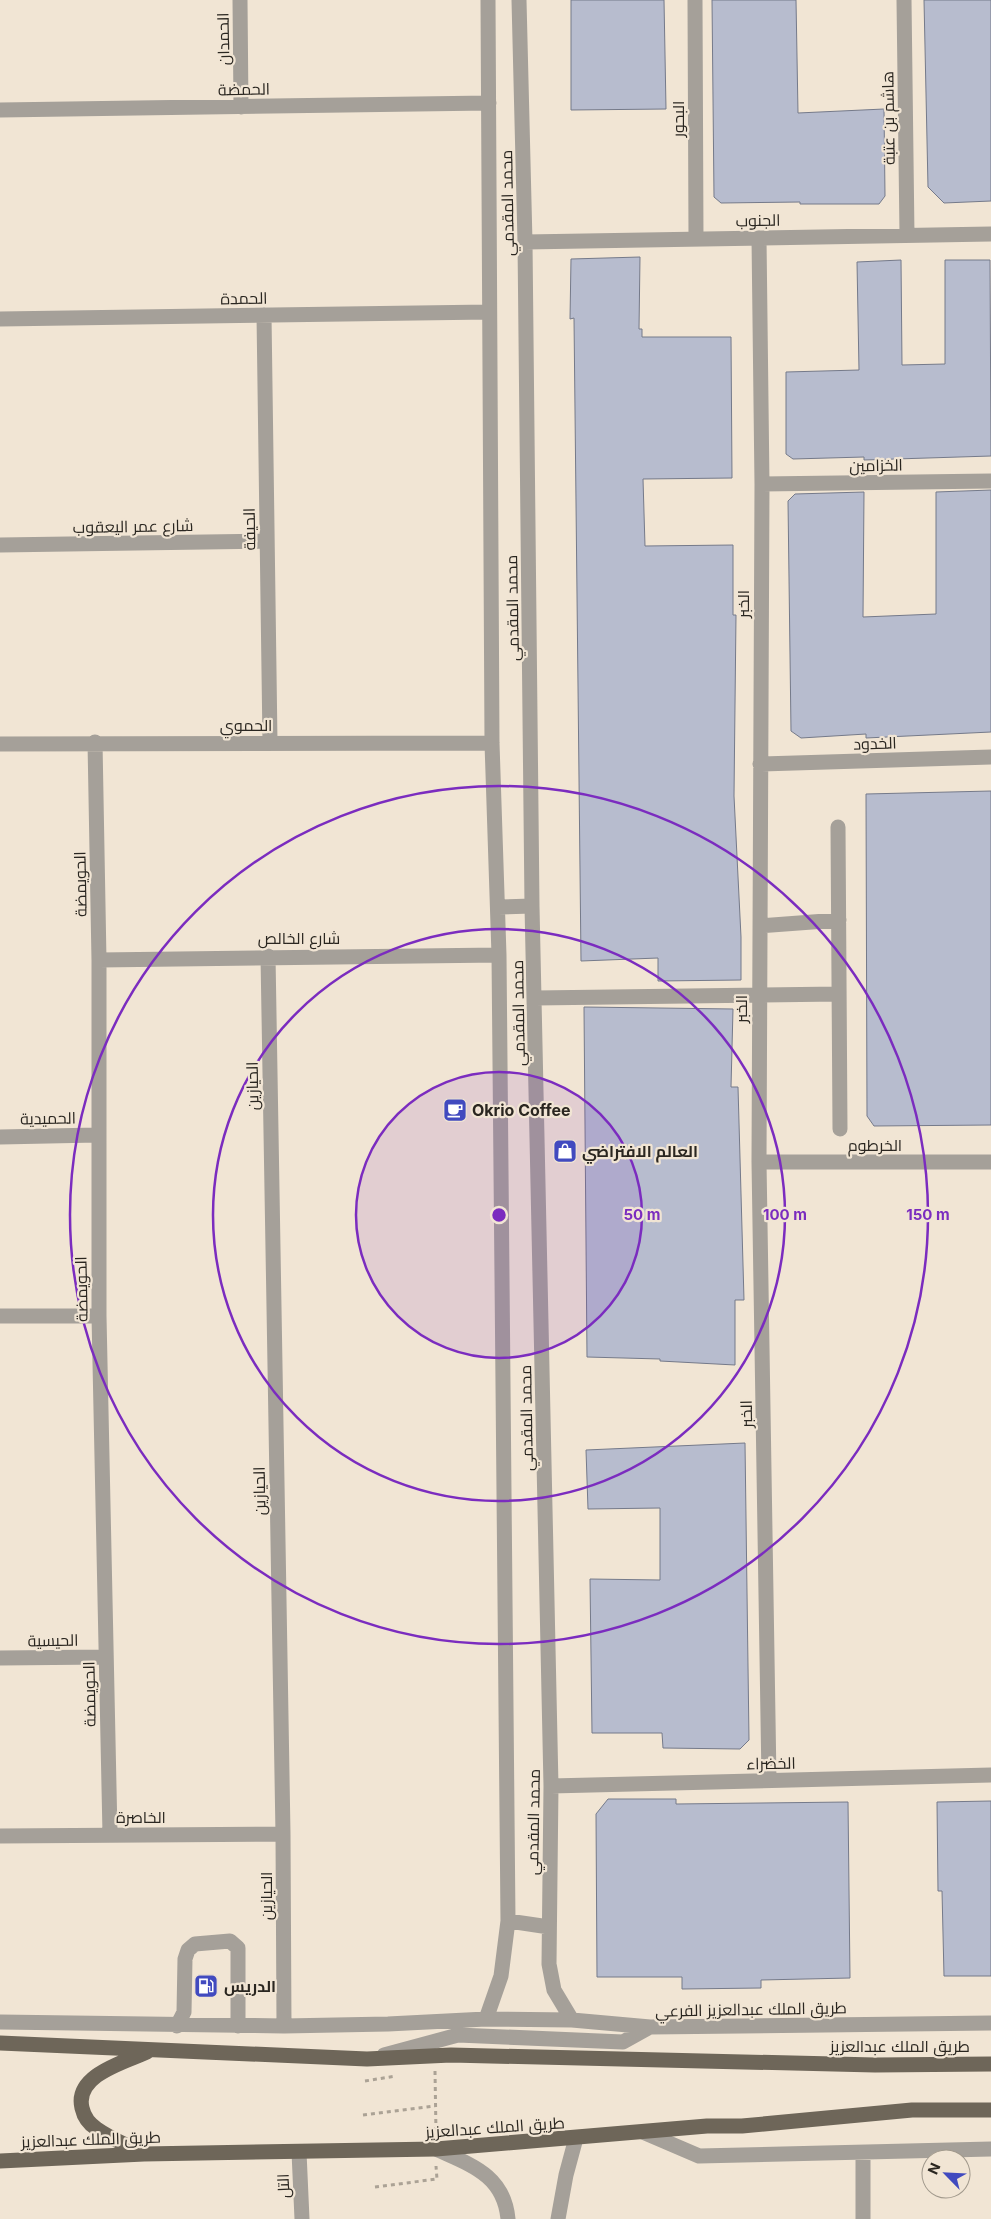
<svg xmlns="http://www.w3.org/2000/svg" width="991" height="2219" font-family="Inter,Cairo,sans-serif">
<style>
.building{fill:#b7bcce;stroke:#757a8a}
.lines{fill:none;stroke-linecap:round;stroke-linejoin:round}
.path{stroke:#aba295;stroke-width:3;stroke-dasharray:4 4;stroke-linecap:butt}
.minor{stroke:#a5a099;stroke-width:15}
.major{stroke:#6e6659;stroke-width:15}
.ring{fill:none;stroke:#7b2cbf;stroke-width:2.5}
.labels{text-anchor:middle;dominant-baseline:central;stroke-width:4.5;stroke-linejoin:round;paint-order:stroke}
.street-label{font-size:16px;fill:#2a2620;stroke:#f1e5d4}
.poi-label{font-size:16px;font-weight:bold;fill:#2a2620;stroke:#f1e5d4;text-anchor:start}
.centre{fill:#7b2cbf;stroke:#f1e5d4;stroke-width:2.5}
.ring-label{font-size:15px;text-anchor:middle;font-weight:bold;fill:#7b2cbf;stroke:#f1e5d4;stroke-width:4.5;stroke-linejoin:round;paint-order:stroke}
</style>
<rect width="100%" height="100%" fill="#f1e5d4"/>
<path class="building" d="M 571,0 L 664,0 L 666,109 L 571,110 Z
M 712,0 L 796,0 L 798,113 L 884,109 L 885,196 L 879,204 L 800,204 L 800,202 L 721,203 L 714,197 Z
M 924,0 L 991,0 L 991,201 L 944,203 L 928,187 Z
M 640,257 L 639,329 L 642,329 L 642,337 L 731,337 L 732,478 L 643,479 L 645,546 L 733,545 L 733,615 L 736,615 L 734,796 L 741,937 L 741,980 L 658,981 L 658,958 L 581,961 L 574,318 L 570,319 L 571,259 Z
M 901,260 L 902,365 L 945,364 L 945,260 L 990,260 L 991,456 L 864,460 L 864,457 L 793,459 L 786,454 L 786,372 L 859,370 L 857,262 Z
M 991,490 L 991,732 L 866,738 L 866,734 L 801,738 L 791,731 L 788,501 L 795,494 L 864,492 L 863,617 L 936,614 L 936,492 Z
M 991,791 L 991,1125 L 874,1126 L 867,1116 L 866,794 Z
M 584,1007 L 733,1009 L 731,1087 L 738,1087 L 744,1300 L 735,1300 L 735,1365 L 660,1361 L 660,1359 L 587,1357 Z
M 745,1443 L 749,1740 L 740,1749 L 663,1748 L 662,1733 L 592,1733 L 590,1579 L 660,1580 L 660,1508 L 588,1509 L 586,1450 Z
M 608,1799 L 676,1799 L 676,1804 L 848,1802 L 850,1978 L 761,1980 L 761,1988 L 682,1989 L 682,1977 L 597,1977 L 596,1814 Z
M 991,1801 L 991,1976 L 944,1976 L 942,1891 L 938,1891 L 937,1802 Z"/>
<g class="lines">
<path class="path" d="M 435,2071 L 436,2133
M 365,2081 L 396,2076
M 363,2115 L 435,2106
M 375,2187 L 437,2179 L 436,2166"/>
<path class="minor" d="M 240,0 L 241,107
M 519,0 L 525,242 L 532,906 L 551,1786 L 549,1964 L 554,1990 L 572,2020
M 695,0 L 696,238
M 904,0 L 907,235
M 0,110 L 489,103
M 759,238 L 762,484 L 759,1162 L 769,1780
M 525,242 L 991,234
M 264,315 L 270,742
M 0,319 L 489,312
M 762,484 L 991,481
M 0,545 L 267,541
M 95,742 L 99,960 L 99,1316 L 110,1834
M 0,744 L 492,743
M 760,764 L 991,757
M 838,827 L 840,1129
M 498,907 L 532,906
M 760,926 L 839,920
M 268,956 L 283,1834 L 284,2026
M 99,960 L 499,955
M 535,998 L 839,994
M 0,1137 L 97,1135
M 759,1162 L 991,1162
M 0,1316 L 99,1316
M 0,1658 L 106,1657
M 551,1786 L 991,1775
M 0,1836 L 283,1834
M 508,1921 L 549,1927
M 486,2019 L 501,1976 L 508,1921 L 499,955 L 492,743 L 488,0
M 0,2022 L 284,2026 L 388,2024 L 486,2019 L 572,2020 L 650,2027
M 177,2026 L 184,2012 L 185,1959 L 188,1950 L 195,1944 L 230,1941 L 238,1948 L 238,2026
M 384,2055 L 458,2035 L 623,2042 L 650,2027 L 991,2023
M 643,2132 L 699,2156 L 991,2149
M 436,2149 C 471,2165 504,2175 508,2219
M 299,2152 L 302,2219
M 558,2219 L 566,2175 L 576,2138
M 863,2219 L 863,2153"/>
<path class="major" d="M 0,2043 L 367,2059 L 451,2055 L 875,2065 L 991,2064
M 142,2153 C 127,2145 111,2139 97,2129 C 89,2124 84,2117 82,2108 C 74,2075 125,2062 147,2052
M 0,2161 L 144,2154 L 436,2149 L 707,2126 L 742,2126 L 912,2110 L 991,2110"/>
</g>
<circle cx="499" cy="1215" r="143" fill="#7b2cbf" fill-opacity=".12"/>
<g class="ring">
<circle cx="499" cy="1215" r="143"/>
<circle cx="499" cy="1215" r="286"/>
<circle cx="499" cy="1215" r="429"/>
</g>
<defs>
<g id="cafe-square" transform="scale(1.25)"><rect x="-9" y="-9" width="18" height="18" rx="4" fill="#414abf" stroke="#f1e5d4"/><path d="M-5.5-4.5H6V0H3Q3 3.5 0 3.5H-2.5Q-5.5 3.5-5.5 0ZM3-3.2v2h1.7v-2ZM-6 4.5H4V6H-6Z" fill="#fff"/></g>
<g id="shop-square" transform="scale(1.25)"><rect x="-9" y="-9" width="18" height="18" rx="4" fill="#414abf" stroke="#f1e5d4"/><path d="M-5-2.5h2.3a2.7 3.5 0 0 1 5.4 0H5L5.5 6h-11ZM-1.5-2.5h3a1.5 2.3 0 0 0-3 0Z" fill="#fff"/></g>
<g id="fuel-square" transform="scale(1.25)"><rect x="-9" y="-9" width="18" height="18" rx="4" fill="#414abf" stroke="#f1e5d4"/><path d="M-5.5-6h7V0h2V4h1.3V-2.5L3-4.5l.8-.8L6-3V5H2.5V1h-1V6h-7ZM-4.2-4.7v3.2H.2V-4.7Z" fill="#fff"/></g>
</defs>
<g fill-rule="evenodd">
<use href="#cafe-square" x="455" y="1110"/>
<use href="#shop-square" x="565" y="1151"/>
<use href="#fuel-square" x="206" y="1986"/>
</g>
<g class="labels">
<g class="street-label">
<text transform="translate(223 39) rotate(-91)">الحمدان</text>
<text transform="translate(244 89) rotate(-1)">الحمضة</text>
<text transform="translate(888 118) rotate(-91)">هاشم بن عتبة</text>
<text transform="translate(678 119) rotate(-90)">البحور</text>
<text transform="translate(507 203) rotate(-91)">محمد المقدمي</text>
<text transform="translate(758 220) rotate(-1)">الجنوب</text>
<text transform="translate(244 298) rotate(-1)">الحمدة</text>
<text transform="translate(876 465) rotate(-1)">الخزامين</text>
<text transform="translate(133 526) rotate(-1)">شارع عمر اليعقوب</text>
<text transform="translate(249 529) rotate(-91)">الحيفة</text>
<text transform="translate(743 604) rotate(-90)">الخبر</text>
<text transform="translate(512 608) rotate(-91)">محمد المقدمي</text>
<text x="246" y="725">الحموي</text>
<text transform="translate(875 743) rotate(-2)">الخدود</text>
<text transform="translate(80 884) rotate(-91)">الحويمضة</text>
<text x="299" y="938">شارع الخالص</text>
<text transform="translate(741 1009) rotate(-90)">الخبر</text>
<text transform="translate(518 1013) rotate(-91)">محمد المقدمي</text>
<text transform="translate(252 1086) rotate(-91)">الحيازين</text>
<text transform="translate(48 1118) rotate(-1)">الحميدية</text>
<text x="875" y="1145">الخرطوم</text>
<text transform="translate(81 1289) rotate(-91)">الحويمضة</text>
<text transform="translate(746 1414) rotate(-91)">الخبر</text>
<text transform="translate(526 1418) rotate(-91)">محمد المقدمي</text>
<text transform="translate(259 1491) rotate(-91)">الحيازين</text>
<text transform="translate(53 1640) rotate(-1)">الحيسية</text>
<text transform="translate(89 1694) rotate(-91)">الحويمضة</text>
<text transform="translate(771 1763) rotate(-1)">الخضراء</text>
<text x="141" y="1817">الخاصرة</text>
<text transform="translate(533 1822) rotate(-89)">محمد المقدمي</text>
<text transform="translate(266 1896) rotate(-90)">الحيازين</text>
<text transform="translate(751 2009) rotate(-1)">طريق الملك عبدالعزيز الفرعي</text>
<text x="900" y="2046">طريق الملك عبدالعزيز</text>
<text transform="translate(495 2127) rotate(-4)">طريق الملك عبدالعزيز</text>
<text transform="translate(91 2139) rotate(-2)">طريق الملك عبدالعزيز</text>
<text transform="translate(283 2186) rotate(-92)">التل</text>
</g>
<g class="poi-label">
<text x="472" y="1110">Okrio Coffee</text>
<text x="582" y="1151">العالم الافتراضي</text>
<text x="224" y="1986">الدريس</text>
</g>
</g>
<circle cx="499" cy="1215" r="8" class="centre"/>
<g class="ring-label">
<text x="642" y="1220">50 m</text>
<text x="785" y="1220">100 m</text>
<text x="928" y="1220">150 m</text>
</g>
<g transform="translate(946 2174) rotate(294)"><circle r="24" fill="#f1e5d4" stroke="#a1998c"/>
<path d="M0-4L9 19L0 12L-9 19Z" fill="#414abf"/>
<text y="-8" font-size="14" font-weight="bold" text-anchor="middle" fill="#2a2620">N</text>
</g>
</svg>
